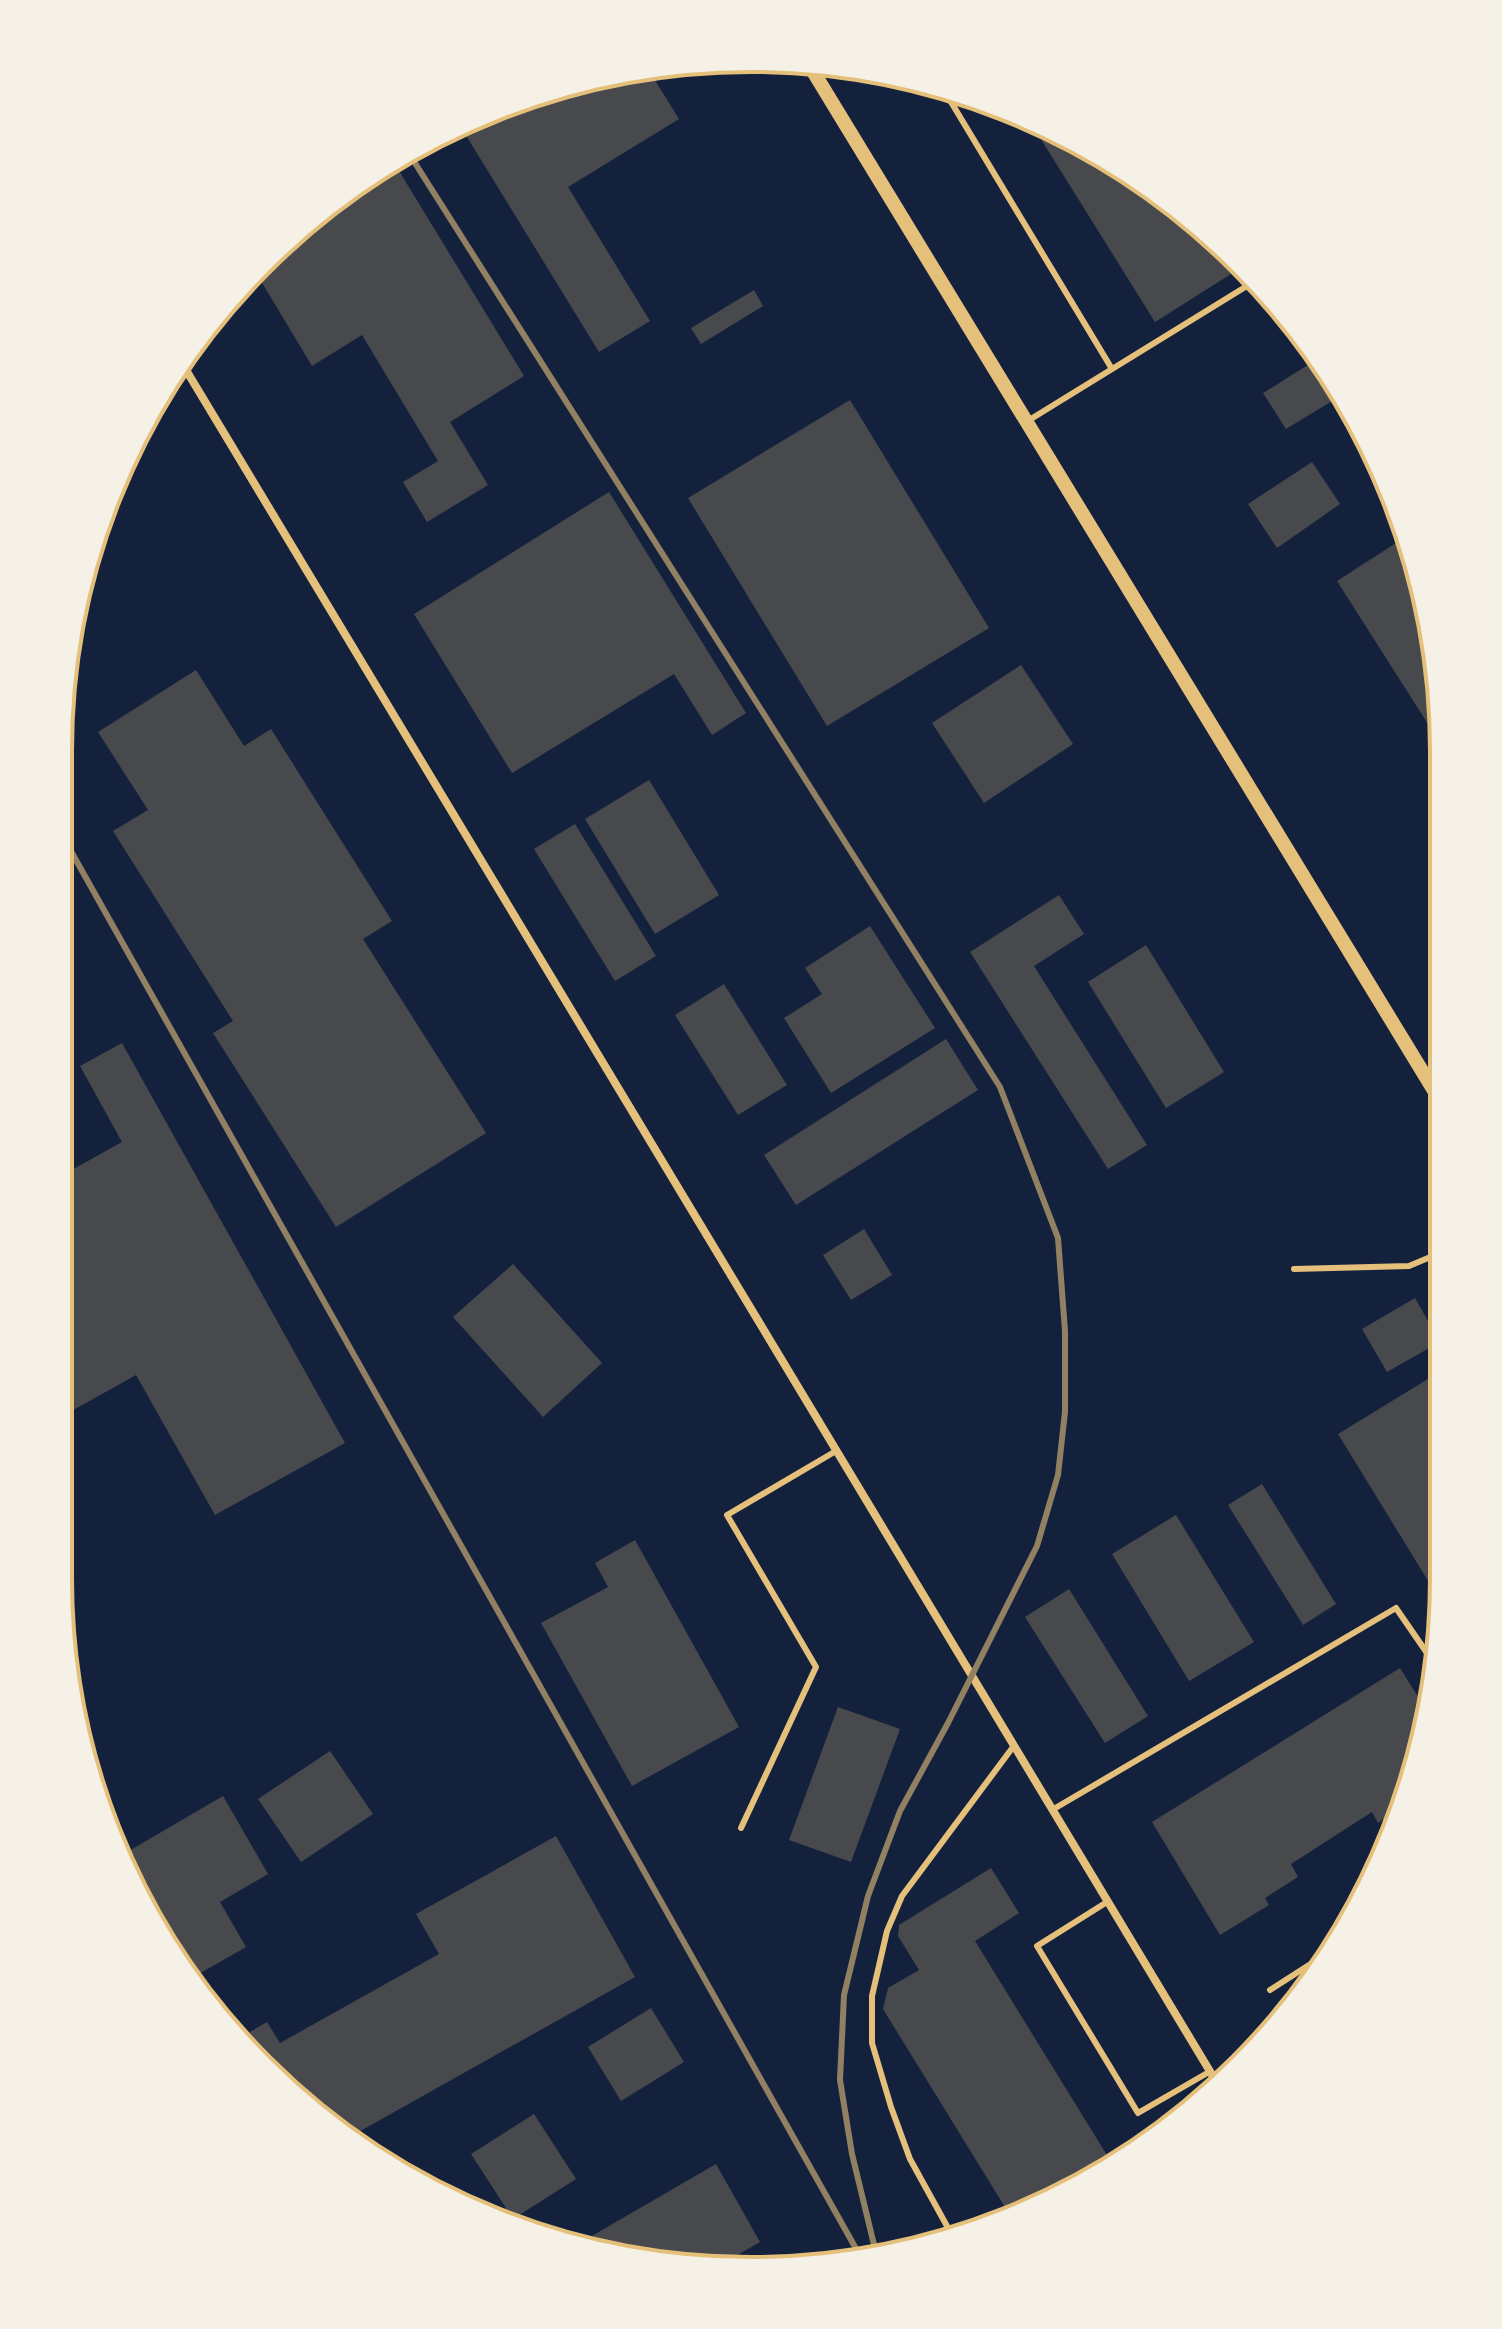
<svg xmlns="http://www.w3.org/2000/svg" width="1502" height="2329" font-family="'Titillium Web',sans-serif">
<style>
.building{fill:#48494c}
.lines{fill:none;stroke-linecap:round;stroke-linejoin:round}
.service{stroke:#e5c07b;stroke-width:6}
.minor{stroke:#e5c07b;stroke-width:8}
.tertiary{stroke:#e5c07b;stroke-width:14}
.rail{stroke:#918062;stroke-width:6}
.rim{fill:none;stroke:#e5c07b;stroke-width:4}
</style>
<rect width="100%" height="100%" fill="#14213d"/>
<path class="building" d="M 648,69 L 679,119 L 568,187 L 650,321 L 599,352 L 459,124 L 571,82 Z
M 1029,120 L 1097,151 L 1208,230 L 1242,267 L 1155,322 Z
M 393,161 L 524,376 L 450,422 L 488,485 L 427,522 L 403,482 L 438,461 L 362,335 L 312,366 L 255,271 L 329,201 Z
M 754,290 L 763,306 L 701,344 L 691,328 Z
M 1319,358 L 1342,395 L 1286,429 L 1263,393 Z
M 850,400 L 989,628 L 827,726 L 688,498 Z
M 1312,462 L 1340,504 L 1277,548 L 1248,504 Z
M 609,492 L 746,713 L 712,735 L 674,674 L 512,773 L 414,614 Z
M 1407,536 L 1420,572 L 1443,706 L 1442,746 L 1337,581 Z
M 1021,665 L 1073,744 L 984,803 L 932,723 Z
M 196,670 L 244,746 L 271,729 L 392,921 L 363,939 L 486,1133 L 336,1227 L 213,1033 L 233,1021 L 113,831 L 148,810 L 98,732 Z
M 649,780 L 719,895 L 655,934 L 585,819 Z
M 575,824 L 656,956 L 615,981 L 534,849 Z
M 1059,895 L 1084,934 L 1034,966 L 1147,1145 L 1108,1169 L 970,952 Z
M 870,926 L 935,1028 L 831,1093 L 784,1018 L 822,994 L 805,968 Z
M 1146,945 L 1224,1072 L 1166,1108 L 1088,982 Z
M 724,984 L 787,1085 L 738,1115 L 675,1015 Z
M 946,1039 L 978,1090 L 796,1205 L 764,1155 Z
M 122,1043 L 345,1443 L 215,1515 L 136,1375 L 59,1418 L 61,1176 L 122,1142 L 80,1066 Z
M 864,1229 L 892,1275 L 851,1300 L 823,1255 Z
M 513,1264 L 602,1363 L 543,1417 L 453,1317 Z
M 1415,1298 L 1440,1342 L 1387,1372 L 1362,1329 Z
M 1428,1379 L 1439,1397 L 1438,1597 L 1338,1434 Z
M 1262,1484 L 1336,1604 L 1303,1625 L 1228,1505 Z
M 1176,1515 L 1254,1642 L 1189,1681 L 1112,1554 Z
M 635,1540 L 739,1727 L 632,1786 L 541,1623 L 608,1587 L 595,1563 Z
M 1069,1589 L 1148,1716 L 1105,1743 L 1025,1617 Z
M 1400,1668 L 1427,1711 L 1400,1808 L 1378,1823 L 1372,1812 L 1291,1864 L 1298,1877 L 1265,1898 L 1269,1905 L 1220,1935 L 1152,1822 Z
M 838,1707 L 900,1729 L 851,1862 L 789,1840 Z
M 330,1751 L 373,1814 L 301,1862 L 258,1799 Z
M 223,1796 L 268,1874 L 220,1902 L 246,1947 L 190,1979 L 175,1963 L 122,1855 Z
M 556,1836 L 635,1977 L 348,2138 L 329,2128 L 243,2036 L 267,2022 L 280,2043 L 439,1954 L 416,1914 Z
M 991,1868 L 1019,1913 L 975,1941 L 1113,2165 L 1008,2212 L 883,2009 L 888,1988 L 919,1970 L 898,1936 L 899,1925 Z
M 651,2008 L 684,2062 L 621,2101 L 588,2047 Z
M 534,2114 L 576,2179 L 513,2219 L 471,2154 Z
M 716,2164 L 760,2242 L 713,2269 L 706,2270 L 578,2244 Z"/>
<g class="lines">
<path class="service" d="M 942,87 L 1112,369
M 1026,422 L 1255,281
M 1294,1269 L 1409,1266 L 1440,1253
M 1052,1810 L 1396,1608 L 1438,1669
M 741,1828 L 816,1667 L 727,1515 L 836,1451
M 1107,1902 L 1037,1946 L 1138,2113 L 1209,2072
M 1270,1990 L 1320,1958
M 953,2237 L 910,2159 L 891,2107 L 872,2043 L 872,1996 L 887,1931 L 902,1896 L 1013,1747"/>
<path class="minor" d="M 183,365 L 1217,2083
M 1426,1078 L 1441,1069"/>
<path class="tertiary" d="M 808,63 L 1441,1102"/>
<path class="rail" d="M 408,152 L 1000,1087 L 1058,1238 L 1065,1331 L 1065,1412 L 1058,1475 L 1037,1546 L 948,1723 L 900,1811 L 868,1896 L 844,1995 L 840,2080 L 852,2154 L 876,2253
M 63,837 L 859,2254"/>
</g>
<path d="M0 0H1502V2329H0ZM751 72H751A679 679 0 0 1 1430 751V1578A679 679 0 0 1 751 2257H751A679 679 0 0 1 72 1578V751A679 679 0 0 1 751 72Z" fill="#f6f1e7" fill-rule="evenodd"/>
<path class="rim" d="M751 72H751A679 679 0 0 1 1430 751V1578A679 679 0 0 1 751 2257H751A679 679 0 0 1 72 1578V751A679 679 0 0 1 751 72Z"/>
</svg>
